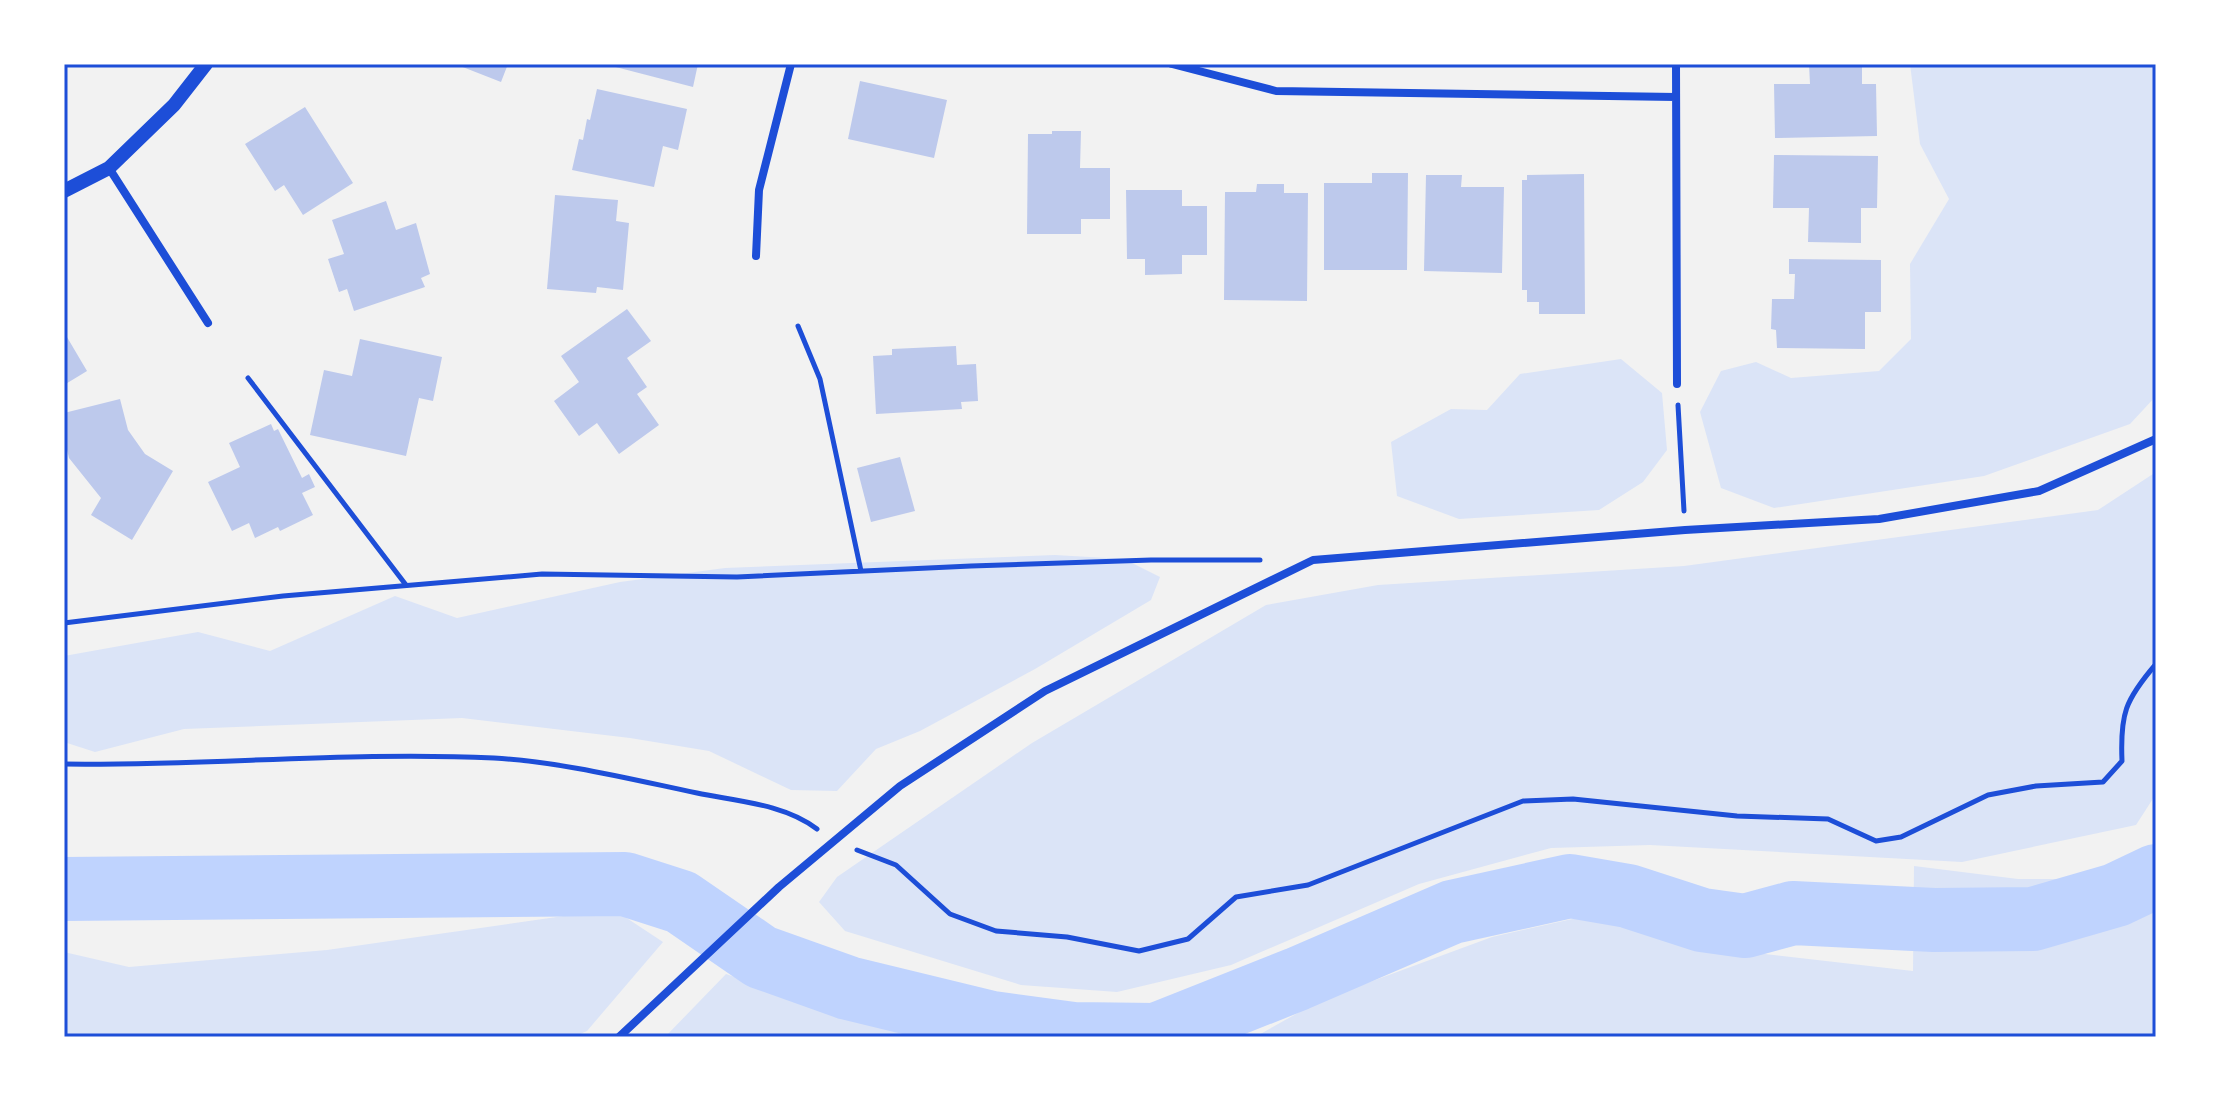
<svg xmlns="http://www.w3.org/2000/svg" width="2220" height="1101" font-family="'Titillium Web',sans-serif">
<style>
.green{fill:#dbe4f7}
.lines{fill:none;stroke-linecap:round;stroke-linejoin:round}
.river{stroke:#bfd3fe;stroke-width:64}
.building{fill:#bdc9ec}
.path{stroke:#1d4ed8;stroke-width:5}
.minor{stroke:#1d4ed8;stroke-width:8}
.tertiary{stroke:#1d4ed8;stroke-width:14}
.neatline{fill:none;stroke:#1d4ed8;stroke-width:3}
</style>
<rect width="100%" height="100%" fill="#f2f2f2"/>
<path class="green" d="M 1910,64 L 2156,64 L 2156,396 L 2130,424 L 1984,476 L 1774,508 L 1721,488 L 1700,412 L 1721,371 L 1756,362 L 1791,378 L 1879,371 L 1911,339 L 1910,264 L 1949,199 L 1920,144 Z
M 1621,359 L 1662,393 L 1667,450 L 1643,482 L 1599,510 L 1459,519 L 1397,496 L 1391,442 L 1451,409 L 1487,410 L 1520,374 Z
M 2156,472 L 2156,794 L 2136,825 L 1962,862 L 1650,845 L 1551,848 L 1419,884 L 1231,965 L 1117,992 L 1021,985 L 845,931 L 819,902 L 837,877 L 1032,743 L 1266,605 L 1378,585 L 1684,566 L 2098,510 Z
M 1055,555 L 1124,559 L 1160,577 L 1151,600 L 1035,669 L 920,731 L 876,749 L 837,791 L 791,790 L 709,751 L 630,738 L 462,718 L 184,729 L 95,752 L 64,742 L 64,656 L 198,632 L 270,651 L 395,596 L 457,618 L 620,582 L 725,568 Z
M 1914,866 L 2018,879 L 2104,879 L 2156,871 L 2156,1037 L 1255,1037 L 1321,1000 L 1492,937 L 1581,917 L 1714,948 L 1913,971 Z
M 613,909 L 663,942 L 587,1031 L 573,1037 L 64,1037 L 64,952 L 129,967 L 327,950 Z
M 726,974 L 905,1035 L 910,1037 L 665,1037 Z"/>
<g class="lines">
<path class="river" d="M 64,889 L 625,884 L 681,902 L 761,957 L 848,988 L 992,1023 L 1073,1034 L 1156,1035 L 1297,979 L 1452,912 L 1570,886 L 1628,896 L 1702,920 L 1745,926 L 1793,913 L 1934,920 L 2033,919 L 2116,895 L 2156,876"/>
</g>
<path class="building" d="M 455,64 L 508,64 L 501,82 Z
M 604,64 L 698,64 L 693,87 Z
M 1809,64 L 1862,64 L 1862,84 L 1876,84 L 1877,136 L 1775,138 L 1774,84 L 1810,84 Z
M 860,81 L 947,100 L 934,158 L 848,139 Z
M 597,89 L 687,109 L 678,150 L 663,146 L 654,187 L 572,170 L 579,139 L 583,140 L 587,119 L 590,120 Z
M 305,107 L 353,183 L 303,215 L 284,185 L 275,191 L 245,144 Z
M 1052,131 L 1081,131 L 1080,168 L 1110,168 L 1110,219 L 1081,219 L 1081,234 L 1027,234 L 1028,134 L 1052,134 Z
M 1774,155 L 1878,156 L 1877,208 L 1861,208 L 1861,243 L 1808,242 L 1809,208 L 1773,208 Z
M 1372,173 L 1408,173 L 1407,270 L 1324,270 L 1324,183 L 1372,183 Z
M 1584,174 L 1585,314 L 1539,314 L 1539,302 L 1527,302 L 1527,290 L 1522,290 L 1522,180 L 1527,180 L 1527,175 Z
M 1426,175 L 1462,175 L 1461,187 L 1504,187 L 1502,273 L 1424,271 Z
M 1257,184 L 1284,184 L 1284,193 L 1308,193 L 1307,301 L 1224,300 L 1225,192 L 1256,192 Z
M 1126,190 L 1182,190 L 1182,206 L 1207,206 L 1207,255 L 1182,255 L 1182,274 L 1145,275 L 1145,259 L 1127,259 Z
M 555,195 L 618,200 L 616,221 L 629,223 L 623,290 L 597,287 L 596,293 L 547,289 Z
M 386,201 L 396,230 L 416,223 L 430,274 L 421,278 L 425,287 L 354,311 L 347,289 L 339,292 L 328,259 L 344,254 L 332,220 Z
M 1789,259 L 1881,260 L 1881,312 L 1865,312 L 1865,349 L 1777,348 L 1776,330 L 1771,329 L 1772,299 L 1794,299 L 1795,274 L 1789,274 Z
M 627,309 L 651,341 L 627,358 L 647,387 L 637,394 L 659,425 L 619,454 L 597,423 L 579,436 L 554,401 L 579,382 L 561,356 Z
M 64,332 L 87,371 L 64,385 Z
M 360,339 L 442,357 L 433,401 L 419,398 L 406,456 L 310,435 L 324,370 L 352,376 Z
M 956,346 L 957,365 L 976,364 L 978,401 L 961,402 L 962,409 L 876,414 L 873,356 L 892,355 L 892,349 Z
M 120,399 L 128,430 L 145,454 L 173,471 L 132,540 L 91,515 L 101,498 L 69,458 L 64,437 L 64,413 Z
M 271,424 L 274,431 L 278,429 L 302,478 L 309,474 L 315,487 L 302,493 L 313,515 L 280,531 L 278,527 L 255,538 L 249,523 L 232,531 L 208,482 L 240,467 L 229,443 Z
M 900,457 L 915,511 L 871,522 L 857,468 Z"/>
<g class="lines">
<path class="path" d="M 798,326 L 820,379 L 861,571
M 248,378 L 406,585
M 1678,405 L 1684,511
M 64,623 L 283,596 L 542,574 L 737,577 L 971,566 L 1151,560 L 1260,560
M 64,764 C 207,766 351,751 494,758 C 562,762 630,779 697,793 C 736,801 785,804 817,829
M 857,850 L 896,865 L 950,914 L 996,931 L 1067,937 L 1139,951 L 1188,939 L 1236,897 L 1308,885 L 1523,801 L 1573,799 L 1737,816 L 1828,819 L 1876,841 L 1901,837 L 1988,795 L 2036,786 L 2103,782 L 2122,761 C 2120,714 2125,700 2156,664"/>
<path class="minor" d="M 1172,64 L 1276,91 L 1676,97
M 1676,64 L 1677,384
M 109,168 L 208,323
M 756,256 L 759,190 L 791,64
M 619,1037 L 779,887 L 900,786 L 1045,691 L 1313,560 L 1685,530 L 1879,519 L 2039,491 L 2156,439"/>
<path class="tertiary" d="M 64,191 L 109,168 L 174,105 L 206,64"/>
</g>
<rect width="2220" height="1101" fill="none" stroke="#ffffff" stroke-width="132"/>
<rect x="66" y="66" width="2088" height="969" class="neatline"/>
</svg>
